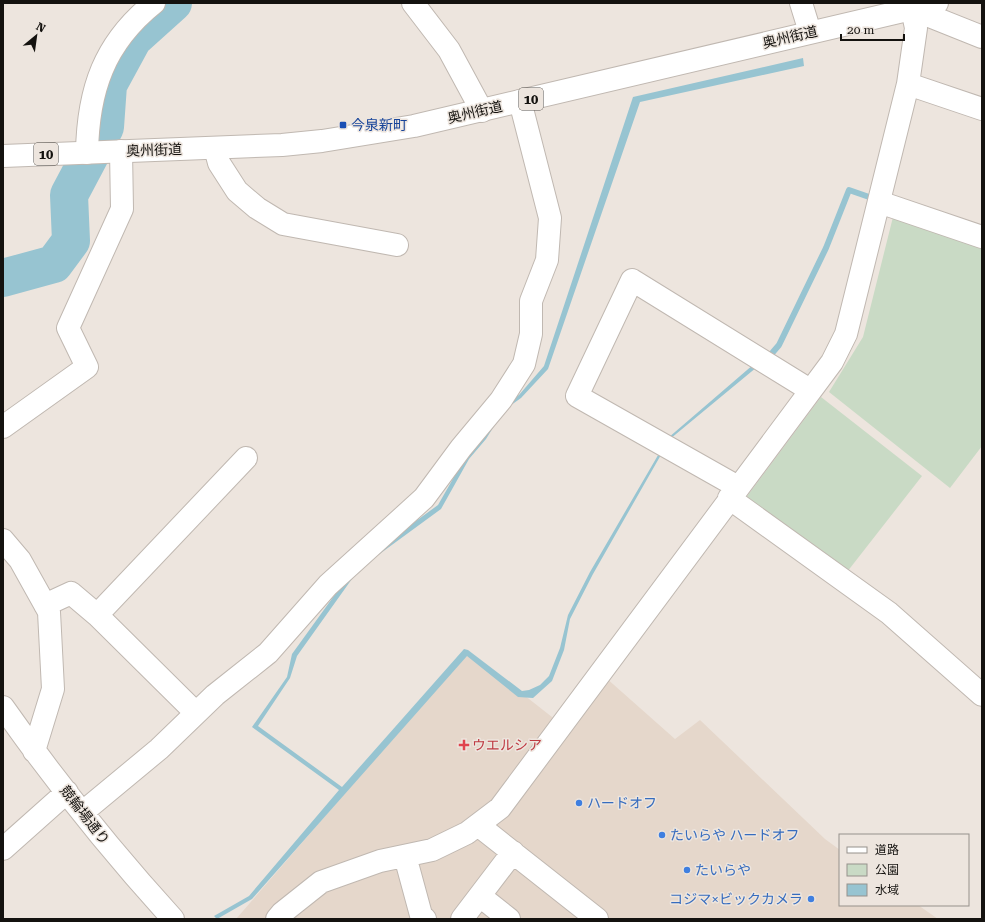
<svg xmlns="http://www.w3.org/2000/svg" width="985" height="922" font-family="'Roboto Serif','Noto Sans JP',serif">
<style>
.built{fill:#e5d7cb}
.green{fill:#c9dac5}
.water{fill:#97c4d1}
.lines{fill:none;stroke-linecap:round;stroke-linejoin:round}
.stream{stroke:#97c4d1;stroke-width:6}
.river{stroke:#97c4d1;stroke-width:38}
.minor-casing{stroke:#c0b8b1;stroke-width:24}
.major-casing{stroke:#c0b8b1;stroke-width:24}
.minor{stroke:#fff;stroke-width:22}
.major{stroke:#fff;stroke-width:22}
.transit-dot{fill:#1a4fb4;stroke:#ede5de;stroke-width:1.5}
.health-dot{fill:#e0444e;stroke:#ede5de;stroke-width:1.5}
.shop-dot{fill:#3f7fe0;stroke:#ede5de;stroke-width:1.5}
.labels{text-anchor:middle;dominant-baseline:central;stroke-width:3;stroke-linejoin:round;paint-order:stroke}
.shield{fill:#ede5de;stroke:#55514d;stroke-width:1}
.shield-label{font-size:13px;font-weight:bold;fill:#14120f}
.street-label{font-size:14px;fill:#14120f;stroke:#ede5de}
.transit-label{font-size:14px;fill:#164399;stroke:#ede5de;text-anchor:start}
.health-label{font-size:14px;fill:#be3a42;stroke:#ede5de;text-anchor:start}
.shop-label{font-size:14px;fill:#366cbe;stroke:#ede5de;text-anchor:start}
</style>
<rect width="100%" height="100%" fill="#ede5de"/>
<path class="built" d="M 468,651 L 566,728 L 605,677 L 675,739 L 700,720 L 825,839 L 840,850 L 840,905 L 918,905 L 938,919 L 236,919 Z"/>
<path class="green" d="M 893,217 L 982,249 L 982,446 L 950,488 L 829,392 L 863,337 Z
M 821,397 L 922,476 L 847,572 L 745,499 Z"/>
<path class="water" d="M 167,3 L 182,3 C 153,19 123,57 113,89 C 109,103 110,120 108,135 L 96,135 L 102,87 L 126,39 Z
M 803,58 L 804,66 L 640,102 L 548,369 L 521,398 L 504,410 L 486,439 L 469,459 L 441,509 L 359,569 L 297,656 L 290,678 L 258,726 L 342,787 L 464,649 L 468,650 L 522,691 L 529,690 L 540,685 L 549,676 L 560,648 L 568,615 L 590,572 L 668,438 L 754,364 L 757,367 L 670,439 L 593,574 L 570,619 L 564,650 L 552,681 L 533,698 L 518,697 L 467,656 L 252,899 L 217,919 L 214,916 L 249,896 L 339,790 L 252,727 L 287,677 L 292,654 L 357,564 L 438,505 L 466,456 L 501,406 L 519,395 L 544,366 L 633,97 Z
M 88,172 L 74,197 L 78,252 L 68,263 L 47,277 L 3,286 L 3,272 L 32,266 L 54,255 L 62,240 L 63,192 L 75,173 Z"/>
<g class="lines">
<path class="stream" d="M 773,352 L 779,345 L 826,248 L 849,190 L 872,198 L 873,194"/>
<path class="river" d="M 3,278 L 54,264 L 71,241 L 69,195 L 105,127 L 108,85 L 133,39 L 173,3"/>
<g class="minor-casing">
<path id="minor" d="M 413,3 L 449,50 L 482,111
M 801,3 L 810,32
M 912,9 L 982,37
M 908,84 L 982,109
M 215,148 L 219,163 L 237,191 L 257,208 L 283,224 L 397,245
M 87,153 C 88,90 104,43 154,3
M 879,202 L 982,237
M 3,427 L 87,367 L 68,328 L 122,209 L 121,151
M 738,487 L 577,396 L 632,280 L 810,390
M 729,498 L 889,613 L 982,695
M 3,540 L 20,560 L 49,612 L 53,689 L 34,751
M 45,605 L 71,593 L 97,615 L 196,713
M 97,615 L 246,458
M 3,707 C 55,781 112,852 173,919
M 83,812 L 159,749 L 215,695 L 268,653 L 328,585 L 424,498 L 461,448 L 501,400 L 524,364 L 531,334 L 531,301 L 547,260 L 550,218 L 520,101
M 478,825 L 597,919
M 3,849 L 67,792
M 405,856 L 421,915 L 425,919
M 480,896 L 509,919
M 277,919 L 282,913 L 321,882 L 380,861 L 432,850 L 467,833 L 500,808 L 832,362 L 846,334 L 908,84 L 916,28 L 912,9
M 462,919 L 513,852"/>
</g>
<g class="major-casing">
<path id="major" d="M 3,156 L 282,145 L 322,141 L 414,126 L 937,3"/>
</g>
<use href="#minor" class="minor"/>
<use href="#major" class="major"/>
</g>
<rect class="transit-dot" x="339" y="121" width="8" height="8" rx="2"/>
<path class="health-dot" d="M462 739h4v4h4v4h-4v4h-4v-4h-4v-4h4z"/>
<g class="shop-dot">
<circle cx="579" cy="803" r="4"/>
<circle cx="662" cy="835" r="4"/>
<circle cx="687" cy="870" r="4"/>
<circle cx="811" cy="899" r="4"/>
</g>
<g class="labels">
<g class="shield">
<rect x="519" y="88" width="24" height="22" rx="3"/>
<rect x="34" y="143" width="24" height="22" rx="3"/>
</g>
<g class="shield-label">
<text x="531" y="99">10</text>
<text x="46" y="154">10</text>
</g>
<g class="street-label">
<text transform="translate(790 37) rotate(-13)">奥州街道</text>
<text transform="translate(475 112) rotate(-13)">奥州街道</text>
<text transform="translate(154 150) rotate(-2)">奥州街道</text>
<text transform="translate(85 815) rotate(52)">競輪場通り</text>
</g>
<g class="transit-label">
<text x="351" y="125">今泉新町</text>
</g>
<g class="health-label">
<text x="472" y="745">ウエルシア</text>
</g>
<g class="shop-label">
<text x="587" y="803">ハードオフ</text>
<text x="670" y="835">たいらや ハードオフ</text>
<text x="695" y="870">たいらや</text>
<text x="803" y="899" text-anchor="end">コジマ×ビックカメラ</text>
</g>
</g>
<rect width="985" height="922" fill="none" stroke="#14120f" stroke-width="8"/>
<rect x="839" y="834" width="130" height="72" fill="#ede5de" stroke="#96918b"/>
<rect x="847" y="847" width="20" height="6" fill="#ffffff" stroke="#96918b"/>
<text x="875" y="854" font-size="12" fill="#14120f">道路</text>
<rect x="847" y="864" width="20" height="12" fill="#c9dac5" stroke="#96918b"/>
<text x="875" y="874" font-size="12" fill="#14120f">公園</text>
<rect x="847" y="884" width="20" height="12" fill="#97c4d1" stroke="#96918b"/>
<text x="875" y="894" font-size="12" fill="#14120f">水域</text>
<g transform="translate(36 36) rotate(29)" stroke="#ede5de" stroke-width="3" paint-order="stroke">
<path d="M0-3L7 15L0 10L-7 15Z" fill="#14120f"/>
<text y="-6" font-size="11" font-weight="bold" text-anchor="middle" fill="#14120f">N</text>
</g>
<path d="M841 34v6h63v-6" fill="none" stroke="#14120f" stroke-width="2"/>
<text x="847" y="34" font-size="12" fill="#14120f" stroke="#ede5de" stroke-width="3" paint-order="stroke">20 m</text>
</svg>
